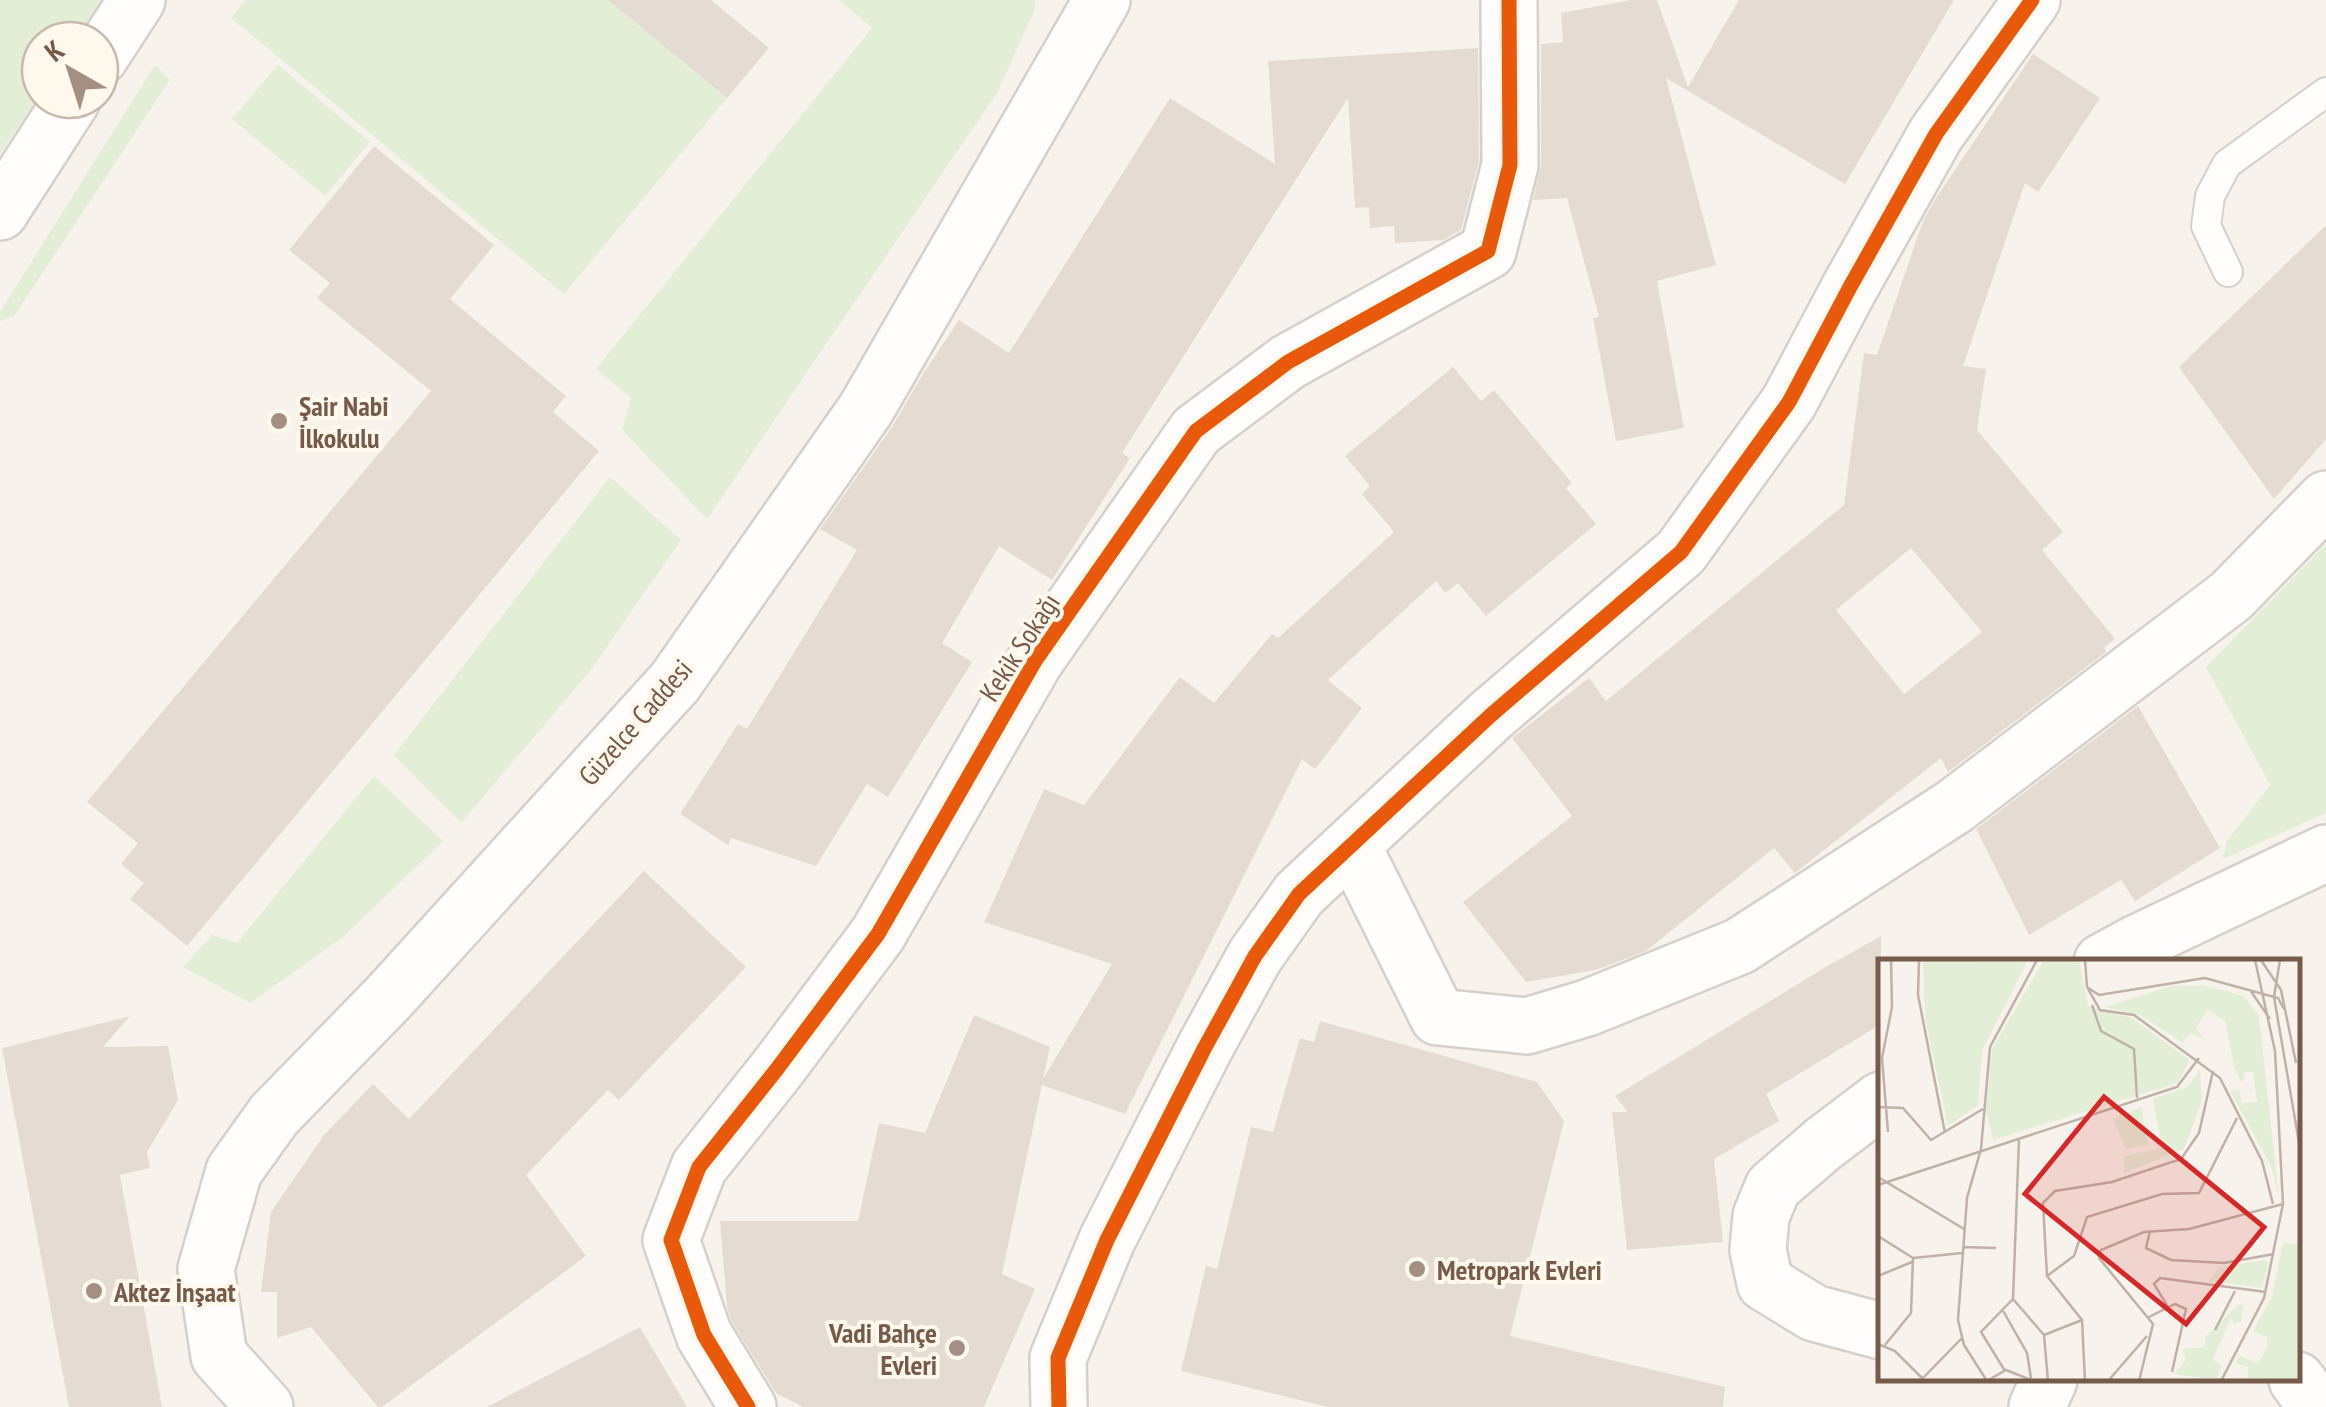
<svg xmlns="http://www.w3.org/2000/svg" width="2326" height="1407" font-family="'PT Sans Narrow',sans-serif">
<style>
.green{fill:#e3eed7}
.building{fill:#e4dcd3;fill-rule:evenodd}
.lines{fill:none;stroke-linecap:round;stroke-linejoin:round}
.lane-casing{stroke:#d6d0ca;stroke-width:32}
.street-casing{stroke:#d6d0ca;stroke-width:60}
.lane{stroke:#fefdfc;stroke-width:28}
.street{stroke:#fefdfc;stroke-width:55}
.cycleway-casing{stroke:#fff8ed;stroke-width:21}
.cycleway{stroke:#e8590c;stroke-width:15}
.poi-dot{fill:#a39083;stroke:#fff8ed;stroke-width:4}
.labels{text-anchor:middle;dominant-baseline:central;stroke-width:8;stroke-linejoin:round;paint-order:stroke}
.poi-label{font-size:28px;font-weight:bold;fill:#765b4b;stroke:#fff8ed;text-anchor:start}
.street-label{font-size:28px;fill:#765b4b;stroke:#fff8ed}
.inset-road{fill:none;stroke:#bfb1a7;stroke-width:2.5}
.view{fill:#d62828;fill-opacity:0.15;stroke:#d62828;stroke-width:5}
.inset-edge{fill:none;stroke:#765b4b;stroke-width:5}
</style>
<rect width="100%" height="100%" fill="#f7f3ec"/>
<path class="green" d="M 0,0 L 104,0 L 77,40 L 40,40 L 40,95 L 0,154 Z
M 246,0 L 608,0 L 727,98 L 564,294 L 231,18 Z
M 839,0 L 1036,0 L 1033,14 L 997,93 L 707,519 L 622,430 L 631,398 L 596,369 L 872,28 Z
M 155,65 L 170,80 L 14,316 L 0,321 L 0,312 Z
M 278,65 L 370,142 L 325,196 L 232,119 Z
M 610,477 L 681,540 L 590,671 L 461,823 L 394,755 Z
M 2326,544 L 2326,813 L 2223,859 L 2227,841 L 2270,785 L 2206,667 Z
M 374,776 L 443,841 L 342,938 L 250,1003 L 183,967 L 212,935 L 237,943 Z"/>
<path class="building" d="M 608,0 L 711,0 L 769,48 L 727,98 Z
M 1631,0 L 1657,0 L 1688,87 L 1739,0 L 1954,0 L 1845,184 L 1666,78 L 1716,265 L 1657,281 L 1684,428 L 1616,441 L 1593,318 L 1599,317 L 1567,198 L 1533,200 L 1541,165 L 1541,44 L 1563,42 L 1561,13 Z
M 1478,48 L 1479,161 L 1461,230 L 1443,240 L 1395,243 L 1394,226 L 1370,228 L 1369,207 L 1355,208 L 1348,98 L 1122,453 L 1130,458 L 1052,580 L 999,546 L 942,643 L 972,662 L 888,797 L 867,784 L 816,866 L 731,838 L 728,845 L 680,814 L 738,724 L 747,729 L 857,550 L 820,529 L 892,427 L 921,377 L 959,320 L 1009,353 L 1170,98 L 1275,164 L 1268,61 Z
M 2033,54 L 2100,98 L 2038,192 L 2025,183 L 1963,366 L 1986,369 L 1977,430 L 2063,532 L 2042,550 L 2115,639 L 2104,648 L 2106,652 L 1948,772 L 1941,758 L 1795,873 L 1774,848 L 1646,951 L 1596,970 L 1526,982 L 1463,902 L 1572,816 L 1512,738 L 1589,678 L 1606,701 L 1844,505 L 1864,353 L 1877,355 L 1923,221 L 1934,201 ZM 1911,548 L 1982,632 L 1904,694 L 1836,610 Z
M 374,146 L 494,245 L 450,299 L 566,396 L 553,412 L 599,451 L 187,946 L 130,899 L 144,883 L 121,864 L 138,843 L 87,802 L 431,391 L 317,298 L 330,283 L 289,250 Z
M 2326,225 L 2326,439 L 2274,499 L 2179,367 Z
M 1453,367 L 1481,401 L 1494,390 L 1572,483 L 1566,488 L 1596,524 L 1486,616 L 1458,583 L 1445,593 L 1436,581 L 1328,680 L 1362,708 L 1315,769 L 1302,759 L 1125,1114 L 1042,1085 L 1002,1274 L 1035,1289 L 984,1407 L 803,1407 L 776,1393 L 732,1322 L 727,1307 L 720,1221 L 858,1221 L 879,1123 L 925,1133 L 974,1015 L 1050,1047 L 1043,1079 L 1112,964 L 984,922 L 1044,789 L 1084,805 L 1180,677 L 1214,703 L 1272,634 L 1278,638 L 1394,532 L 1362,494 L 1370,486 L 1345,456 Z
M 2138,706 L 2220,848 L 2135,901 L 2121,880 L 2029,935 L 1976,829 Z
M 644,871 L 746,967 L 619,1100 L 608,1090 L 526,1175 L 586,1256 L 382,1407 L 378,1407 L 311,1327 L 277,1338 L 277,1292 L 261,1292 L 271,1212 L 324,1135 L 373,1084 L 409,1119 Z
M 1881,936 L 1881,1024 L 1766,1094 L 1779,1121 L 1714,1159 L 1723,1242 L 1627,1250 L 1612,1112 L 1628,1112 L 1615,1096 L 1824,968 Z
M 130,1016 L 103,1047 L 168,1046 L 178,1100 L 147,1152 L 150,1168 L 120,1175 L 162,1407 L 69,1407 L 2,1048 Z
M 1320,1021 L 1537,1082 L 1564,1121 L 1510,1336 L 1725,1387 L 1723,1407 L 1328,1407 L 1181,1371 L 1206,1266 L 1217,1269 L 1251,1127 L 1273,1132 L 1300,1038 L 1314,1042 Z
M 640,1327 L 687,1407 L 487,1407 Z"/>
<g class="lines">
<g class="lane-casing">
<path id="lane" d="M 2228,272 L 2206,226 L 2210,196 L 2227,164 L 2326,92"/>
</g>
<g class="street-casing">
<path id="street" d="M 100,57 L 137,0
M 0,212 L 72,100
M 1352,845 L 1438,1017 L 1527,1026 L 1587,1008 L 1740,946 L 1955,806 L 2231,596 L 2326,499
M 2102,962 L 2139,942 L 2326,853
M 1881,1100 L 1823,1144 L 1773,1187 L 1761,1216 L 1758,1250 L 1765,1283 L 1814,1313 L 1881,1331
M 2297,1380 L 2317,1407
M 265,1407 L 219,1356 L 206,1269 L 234,1171 L 274,1115 L 389,997 L 675,682 L 866,409 L 1102,0
M 748,1407 L 704,1335 L 671,1240 L 699,1167 L 777,1069 L 878,934 L 1035,661 L 1196,431 L 1288,362 L 1488,251 L 1510,165 L 1509,0
M 1059,1407 L 1058,1358 L 1107,1240 L 1204,1049 L 1255,956 L 1299,894 L 1491,715 L 1681,552 L 1789,402 L 1850,287 L 1936,134 L 2032,0
M 2037,1407 L 2049,1380"/>
</g>
<use href="#lane" class="lane"/>
<use href="#street" class="street"/>
<g class="cycleway-casing">
<path id="cycleway" d="M 748,1407 L 704,1335 L 671,1240 L 699,1167 L 777,1069 L 878,934 L 1035,661 L 1196,431 L 1288,362 L 1488,251 L 1510,165 L 1509,0
M 1059,1407 L 1058,1358 L 1107,1240 L 1204,1049 L 1255,956 L 1299,894 L 1491,715 L 1681,552 L 1789,402 L 1850,287 L 1936,134 L 2032,0"/>
</g>
<use href="#cycleway" class="cycleway"/>
</g>
<g class="poi-dot">
<circle cx="279" cy="421" r="10"/>
<circle cx="1417" cy="1269" r="10"/>
<circle cx="94" cy="1291" r="10"/>
<circle cx="957" cy="1348" r="10"/>
</g>
<g class="labels">
<g class="poi-label">
<text x="299" y="405">Şair Nabi<tspan x="299" dy="32">İlkokulu</tspan></text>
<text x="1437" y="1269">Metropark Evleri</text>
<text x="114" y="1291">Aktez İnşaat</text>
<text x="937" y="1332" text-anchor="end">Vadi Bahçe<tspan x="937" dy="32">Evleri</tspan></text>
</g>
<g class="street-label">
<text transform="translate(1019 647) rotate(-57)">Kekik Sokağı</text>
<text transform="translate(635 722) rotate(-49)">Güzelce Caddesi</text>
</g>
</g>
<g transform="translate(1878 959)">
<rect width="422" height="422" fill="#f7f3ec"/>
<path d="M 45,1 L 149,3 L 104,92 L 100,146 L 70,167 L 47,59 ZM 166,1 L 201,1 L 210,47 L 254,59 L 312,101 L 300,124 L 115,181 L 108,152 L 114,90 ZM 325,26 L 366,37 L 381,57 L 401,238 L 393,207 L 352,132 L 362,131 L 363,144 L 379,143 L 375,113 L 367,113 L 364,124 L 356,108 L 347,62 L 330,51 L 318,68 L 327,81 L 312,74 L 305,84 L 264,57 L 227,48 L 293,27 ZM 322,110 L 324,142 L 306,190 L 246,214 L 246,197 L 284,189 L 275,140 L 309,128 ZM 263,148 L 271,186 L 248,190 L 235,160 ZM 405,284 L 422,285 L 422,422 L 370,422 L 370,408 L 357,405 L 362,397 L 380,404 L 390,387 L 389,378 L 375,372 L 394,338 ZM 386,301 L 391,303 L 384,329 L 331,322 L 341,308 ZM 361,345 L 366,347 L 363,362 L 356,365 L 353,359 L 335,400 L 344,407 L 338,421 L 296,415 L 308,401 L 304,390 L 327,388 L 327,378 Z" fill="#e3eed7"/>
<path class="inset-road" d="M 41,1 L 40,36 L 67,174M 207,1 L 209,28 L 221,36 L 327,19 L 400,39 L 406,50M 383,1 L 403,31 L 418,104M 402,1 L 396,38 L 423,195M 209,28 L 222,51 L 256,56 L 342,119 L 384,202 L 395,245M 372,31 L 392,60M 214,46 L 223,72 L 256,90 L 259,139M 0,148 L 25,149 L 53,181 L 105,150M 10,173 L 4,99 L 14,48 L 13,1M 0,218 L 86,270M 0,226 L 299,128 L 321,99M 272,272 L 268,289 L 293,301 L 346,304 L 396,295M 0,277 L 35,299M 85,288 L 118,289M 35,299 L 84,294M 0,317 L 34,303M 169,317 L 196,297 L 209,258 L 284,235 L 321,234 L 359,159M 135,340 L 141,180M 290,348 L 276,325 L 282,319 L 388,333M 124,350 L 149,394 L 153,419M 271,358 L 297,345 L 308,350 L 294,413M 337,371 L 357,332M 166,376 L 204,361M 0,385 L 17,392 L 44,419M 7,386 L 33,354 L 35,299M 127,412 L 103,373 L 135,340 L 166,376 L 170,422M 42,422 L 84,379M 109,422 L 128,411 L 156,422M 109,422 L 86,386 L 80,361 L 89,239 L 103,190 L 112,88 L 159,1M 207,422 L 204,361 L 169,317 L 165,244 L 177,232 L 234,223 L 303,200 L 321,174 L 335,112M 230,422 L 269,377M 261,422 L 275,365 L 221,299 L 223,291 L 266,273 L 311,270 L 405,245M 343,422 L 386,339 L 405,245 L 397,92 L 377,1"/>
<path class="view" d="M 226,138 L 386,268 L 308,365 L 147,235 Z"/>
<rect width="422" height="422" class="inset-edge"/>
</g>
<g transform="translate(70 70) rotate(321)"><circle r="48" fill="#fff8ed" stroke="#c8b9ac" stroke-width="2.5"/>
<path d="M0-8L18 38L0 25L-18 38Z" fill="#a39083"/>
<text y="-15" font-size="28" font-weight="bold" text-anchor="middle" fill="#765b4b">K</text>
</g>
</svg>
